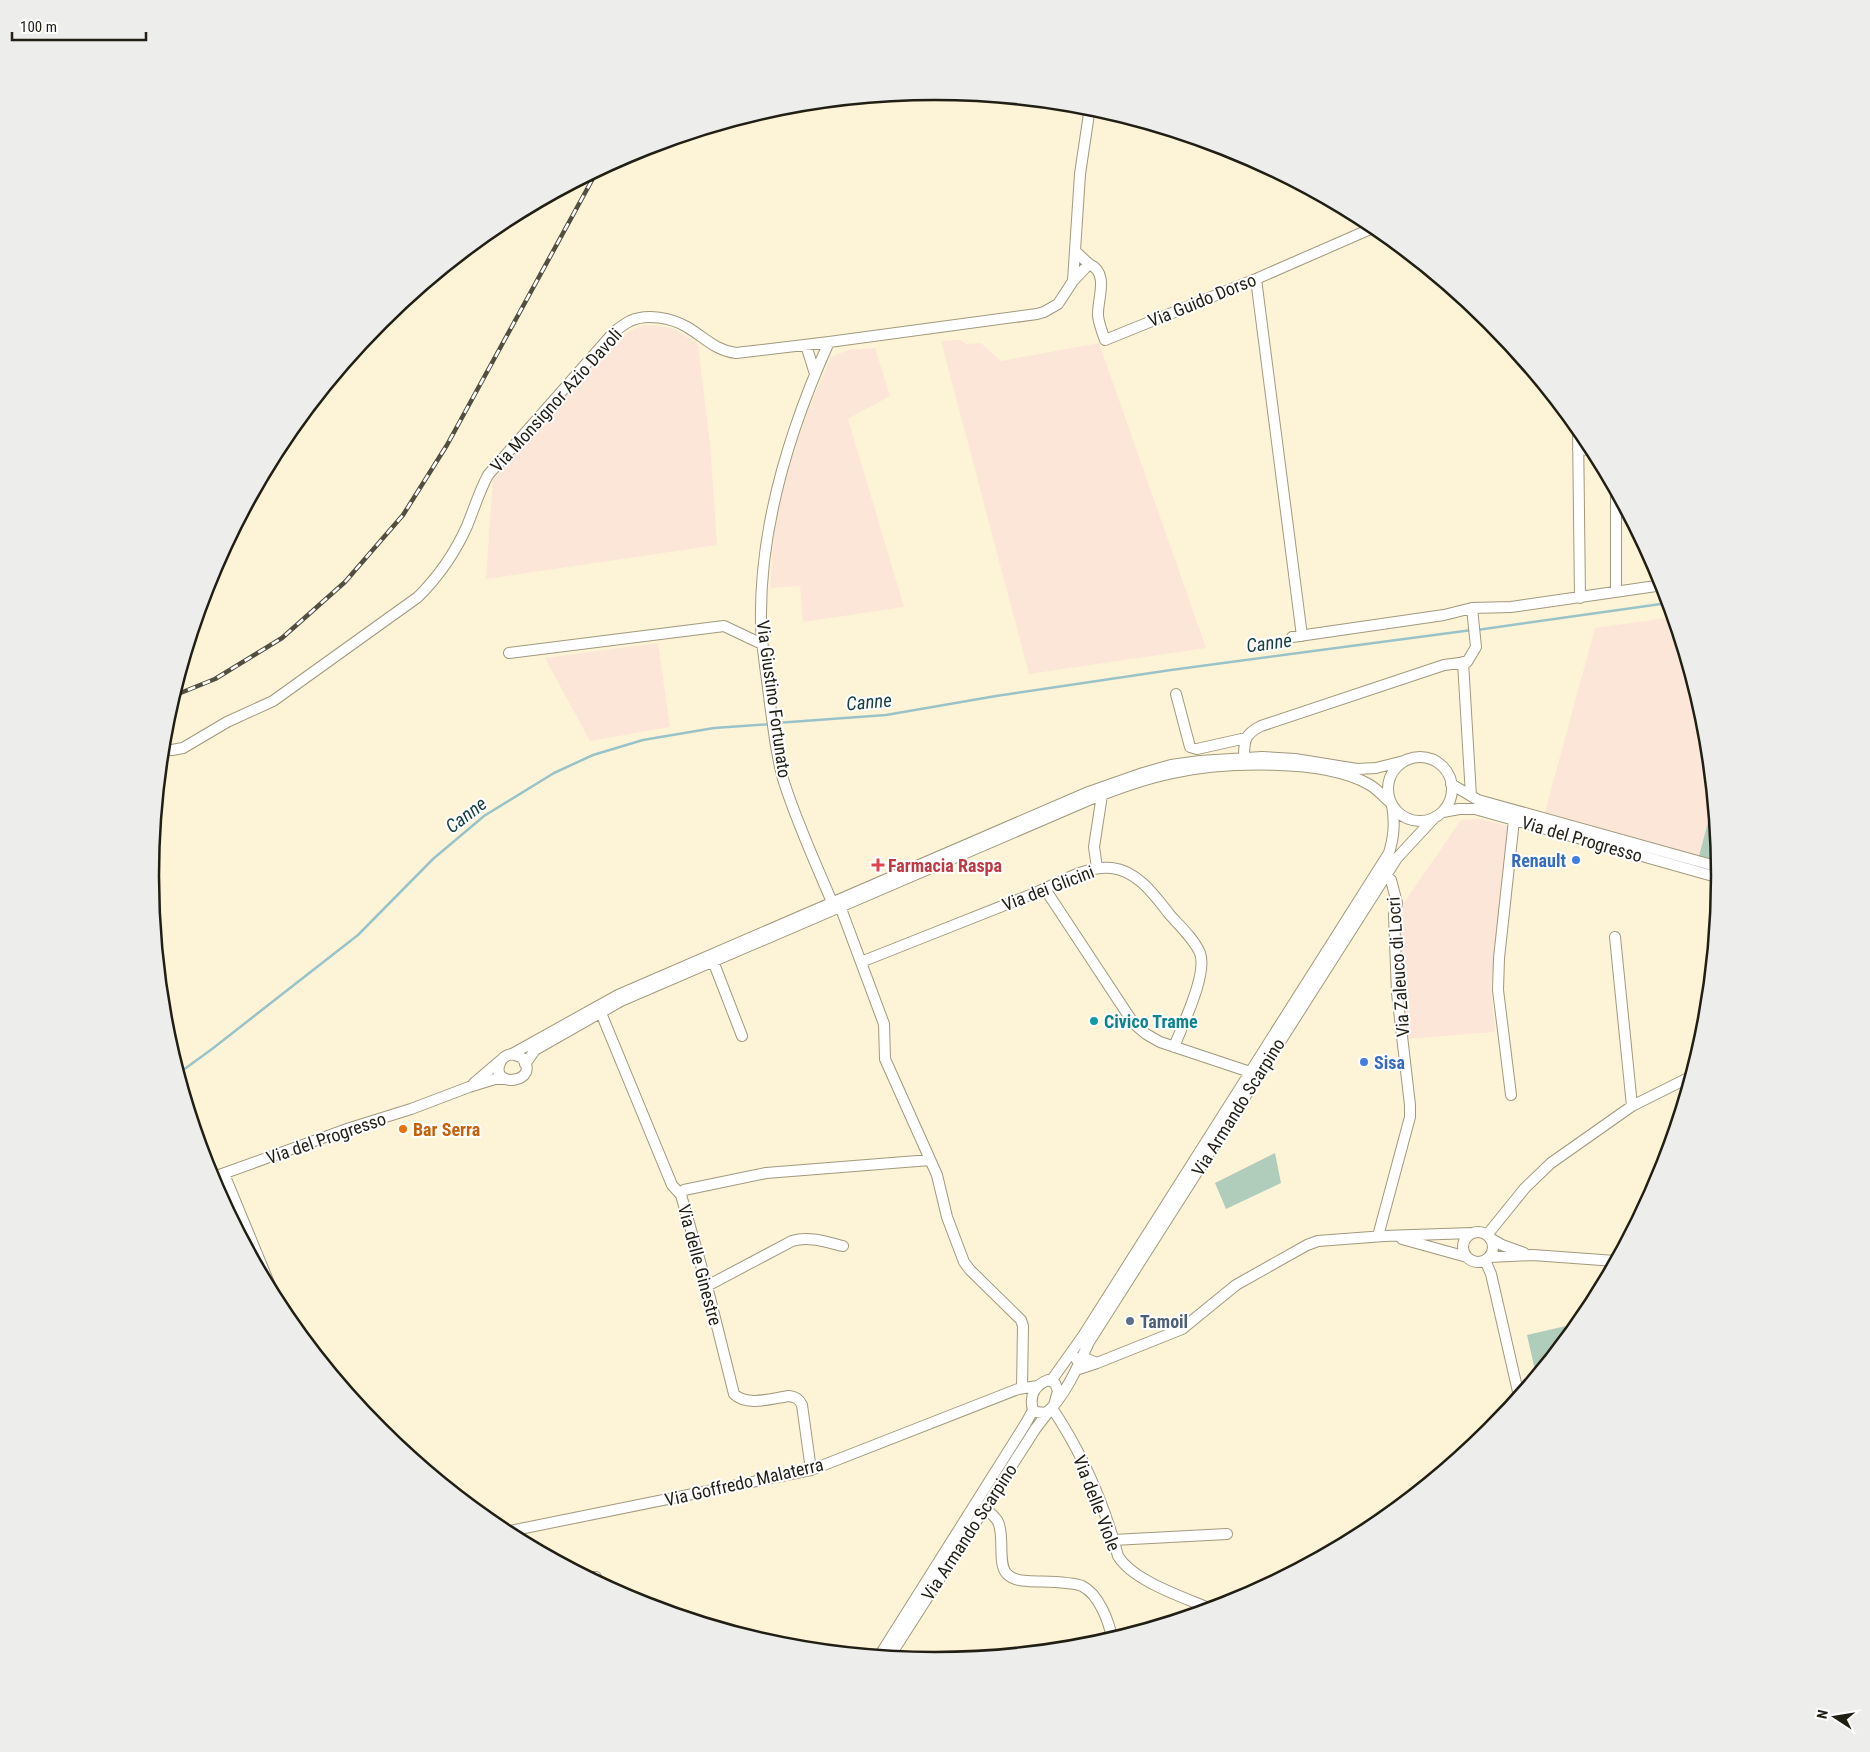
<svg xmlns="http://www.w3.org/2000/svg" width="1870" height="1752" font-family="'Roboto Condensed',sans-serif">
<style>
.industrial{fill:#fbe6d8}
.green{fill:#b0cdbb}
.lines{fill:none;stroke-linecap:round;stroke-linejoin:round}
.stream{stroke:#99c3c9;stroke-width:2.5}
.minor-casing{stroke:#a1997e;stroke-width:12}
.minor{stroke:#fff;stroke-width:10}
.rail-casing{stroke:#524e40;stroke-width:4.5}
.rail{stroke:#fff;stroke-width:2.5;stroke-dasharray:8;stroke-linecap:butt}
.shop-dot{fill:#3f7fe0;stroke:#fff;stroke-width:2}
.health-dot{fill:#e0444e;stroke:#fff;stroke-width:2}
.culture-dot{fill:#0f9aa8;stroke:#fff;stroke-width:2}
.food-dot{fill:#e8710a;stroke:#fff;stroke-width:2}
.service-dot{fill:#5c6f8a;stroke:#fff;stroke-width:2}
.labels{text-anchor:middle;dominant-baseline:central;stroke-width:4;stroke-linejoin:round;paint-order:stroke}
.street-label{font-size:18px;fill:#211e14;stroke:#fff}
.shop-label{font-size:18px;font-weight:bold;fill:#366cbe;stroke:#fff;text-anchor:end}
.health-label{font-size:18px;font-weight:bold;fill:#be3a42;stroke:#fff;text-anchor:start}
.culture-label{font-size:18px;font-weight:bold;fill:#0d838f;stroke:#fff;text-anchor:start}
.food-label{font-size:18px;font-weight:bold;fill:#c56008;stroke:#fff;text-anchor:start}
.service-label{font-size:18px;font-weight:bold;fill:#4e5e75;stroke:#fff;text-anchor:start}
.water-label{font-size:19px;font-style:italic;fill:#153e43;stroke:#fff}
.rim{fill:none;stroke:#211e14;stroke-width:2.5}
</style>
<rect width="100%" height="100%" fill="#fdf4d7"/>
<path class="industrial" d="M 644,325 L 653,325 L 675,329 L 698,344 L 710,444 L 717,545 L 486,579 L 493,478 L 587,371 L 622,336 L 633,329 Z
M 960,340 L 966,344 L 981,343 L 1001,361 L 1099,343 L 1206,648 L 1029,674 L 941,341 Z
M 875,348 L 890,396 L 848,419 L 904,607 L 803,622 L 800,586 L 770,588 L 775,520 L 791,461 L 810,405 L 831,357 L 848,350 Z
M 1673,617 L 1705,723 L 1713,803 L 1699,856 L 1545,812 L 1595,628 Z
M 658,643 L 670,727 L 590,741 L 545,658 Z
M 1480,819 L 1508,826 L 1491,986 L 1495,1032 L 1407,1039 L 1397,929 L 1401,907 L 1461,820 Z"/>
<path class="green" d="M 1713,803 L 1718,862 L 1699,856 Z
M 1275,1153 L 1281,1183 L 1226,1209 L 1215,1183 Z
M 1579,1323 L 1536,1375 L 1527,1335 Z"/>
<g class="lines">
<path class="stream" d="M 1477,630 L 1668,603
M 776,723 L 886,715 L 996,696 L 1171,670 L 1472,630
M 179,1073 L 212,1049 L 358,935 L 433,859 L 484,816 L 554,773 L 593,755 L 643,740 L 714,728 L 771,724"/>
<g class="minor-casing">
<path id="minor" d="M 1089,264 C 1110,273 1097,299 1098,316 C 1099,324 1102,332 1105,340 L 1256,279 L 1375,227
M 1256,279 L 1302,636
M 1073,281 L 1089,264 L 1075,251
M 829,342 C 789,431 759,527 761,624 C 762,651 767,677 770,704 C 774,730 776,757 784,782 C 797,823 815,862 832,902
M 806,345 L 815,374
M 1578,428 L 1580,598
M 1578,449 L 1593,450
M 1616,494 L 1616,591
M 1292,637 L 1444,615 L 1472,608 L 1511,607 L 1663,585
M 509,653 L 724,626 L 762,644
M 1463,662 L 1471,796
M 1176,694 L 1190,747 L 1197,749 L 1246,738
M 163,749 L 172,750 L 183,748 L 227,722 L 273,701 L 418,597 C 439,576 455,553 467,526 C 474,509 479,492 488,475 L 614,332 C 619,328 624,324 630,321 C 647,313 672,318 687,327 C 704,337 716,351 736,353 L 829,342 L 1037,314 L 1044,312 L 1058,304 L 1073,281 L 1080,174 L 1090,107
M 1244,757 C 1244,740 1245,734 1261,726 L 1444,665 L 1467,662 L 1476,647 L 1472,608
M1388 789a32 32 0 1 1 64 0a32 32 0 1 1-64 0Z
M 1451,784 L 1478,800 L 1719,867
M 1443,812 L 1459,809 L 1475,809 L 1720,878
M 1097,868 L 1094,847 L 1102,795
M 1045,889 L 1134,1024 L 1146,1034 L 1160,1042 L 1250,1072
M 840,906 L 884,1024 L 885,1059 L 937,1175 L 947,1217 L 964,1262 L 970,1270 L 1021,1320 L 1023,1326 L 1022,1388
M 1615,937 L 1632,1106
M 713,961 L 742,1036
M 861,962 C 917,940 974,917 1030,895 C 1056,885 1084,865 1112,868 C 1138,871 1155,896 1170,915 C 1180,926 1194,939 1200,953 C 1208,974 1182,1026 1174,1047
M 601,1013 L 672,1185 L 681,1195 L 707,1286 L 734,1394 C 747,1407 773,1398 789,1396 C 796,1397 799,1399 802,1405 L 811,1470
M 512,1054 L 521,1057 C 544,1082 489,1090 500,1063 C 502,1057 507,1055 512,1054 L 618,995 L 1086,793 L 1143,773 L 1171,765 L 1200,761 L 1262,757 L 1295,759 L 1357,769 L 1376,768 L 1404,761
M 525,1064 L 535,1050 L 621,1001 L 1089,800 C 1116,789 1143,779 1172,773 C 1223,762 1325,758 1370,785 C 1378,790 1384,797 1391,803
M 474,1083 L 501,1060
M 1511,1095 L 1498,990 L 1499,958 L 1514,820
M 224,1174 L 276,1300
M 211,1178 L 350,1128 L 411,1109 L 469,1087 L 495,1079 L 506,1079
M 218,1192 L 219,1192
M 681,1195 L 684,1190 L 766,1173 L 930,1160
M1463 1247a15 15 0 1 1 30 0a15 15 0 1 1-30 0Z
M 1487,1235 L 1525,1188 L 1551,1163 L 1632,1106 L 1690,1077
M 1378,1236 L 1410,1117 L 1410,1105 L 1397,993 L 1394,915 L 1397,903 L 1391,880 L 1385,876
M 1490,1238 L 1502,1245 L 1524,1253
M 1402,1239 L 1467,1257
M 1489,1257 L 1533,1255 L 1615,1261
M 1485,1260 L 1491,1274 L 1519,1396
M 707,1286 L 792,1241 C 809,1236 826,1242 843,1246
M 1076,1359 L 1082,1357 L 1097,1363 L 1076,1370
M 1097,1363 L 1182,1329 L 1236,1285 L 1307,1245 L 1318,1241 L 1384,1236 L 1472,1233
M 1051,1381 L 1083,1336 L 1389,853 C 1394,836 1395,823 1392,805
M 1054,1405 L 1058,1391 L 1055,1383 L 1048,1380 C 1035,1385 1029,1396 1033,1410 L 1036,1412 L 1046,1413 C 1064,1399 1080,1362 1089,1342 L 1397,858 L 1435,817
M 1052,1408 C 1082,1453 1104,1503 1118,1556 C 1133,1581 1183,1597 1211,1609
M 985,1508 C 989,1512 996,1517 998,1522 C 1005,1536 997,1564 1007,1574 C 1013,1580 1021,1581 1028,1581 C 1043,1582 1069,1581 1082,1586 C 1099,1594 1109,1622 1112,1638
M 505,1532 L 811,1470 L 1018,1389 L 1038,1386
M 1113,1540 L 1227,1534
M 591,1577 L 596,1577
M 880,1655 L 1026,1423 L 1033,1410
M 890,1656 L 1036,1428 L 1050,1410"/>
</g>
<use href="#minor" class="minor"/>
<g class="rail-casing">
<path id="rail" d="M 173,696 L 215,679 L 282,638 L 345,582 L 403,515 L 447,445 L 597,171"/>
</g>
<use href="#rail" class="rail"/>
</g>
<g class="shop-dot">
<circle cx="1576" cy="860" r="5"/>
<circle cx="1364" cy="1062" r="5"/>
</g>
<path class="health-dot" d="M875.5 857.5h5v5h5v5h-5v5h-5v-5h-5v-5h5z"/>
<circle class="culture-dot" cx="1094" cy="1021" r="5"/>
<circle class="food-dot" cx="403" cy="1129" r="5"/>
<circle class="service-dot" cx="1130" cy="1321" r="5"/>
<g class="labels">
<g class="street-label">
<text transform="translate(1202 300) rotate(-22)">Via Guido Dorso</text>
<text transform="translate(556 400) rotate(-48)">Via Monsignor Azio Davoli</text>
<text transform="translate(774 699) rotate(82)">Via Giustino Fortunato</text>
<text transform="translate(1582 839) rotate(16)">Via del Progresso</text>
<text transform="translate(1048 888) rotate(-21)">Via dei Glicini</text>
<text transform="translate(1398 967) rotate(-94)">Via Zaleuco di Locri</text>
<text transform="translate(1238 1107) rotate(-58)">Via Armando Scarpino</text>
<text transform="translate(326 1138) rotate(-19)">Via del Progresso</text>
<text transform="translate(700 1265) rotate(75)">Via delle Ginestre</text>
<text transform="translate(744 1482) rotate(-13)">Via Goffredo Malaterra</text>
<text transform="translate(1097 1503) rotate(69)">Via delle Viole</text>
<text transform="translate(969 1532) rotate(-57)">Via Armando Scarpino</text>
</g>
<g class="shop-label">
<text x="1566" y="860">Renault</text>
<text x="1374" y="1062" text-anchor="start">Sisa</text>
</g>
<g class="health-label">
<text x="888" y="865">Farmacia Raspa</text>
</g>
<g class="culture-label">
<text x="1104" y="1021">Civico Trame</text>
</g>
<g class="food-label">
<text x="413" y="1129">Bar Serra</text>
</g>
<g class="service-label">
<text x="1140" y="1321">Tamoil</text>
</g>
<g class="water-label">
<text transform="translate(1269 643) rotate(-8)">Canne</text>
<text transform="translate(869 702) rotate(-5)">Canne</text>
<text transform="translate(466 815) rotate(-37)">Canne</text>
</g>
</g>
<path d="M0 0H1870V1752H0ZM159 876a776 776 0 1 1 1552 0a776 776 0 1 1-1552 0Z" fill="#ededec" fill-rule="evenodd"/>
<path class="rim" d="M159 876a776 776 0 1 1 1552 0a776 776 0 1 1-1552 0Z"/>
<g transform="translate(1835 1717) rotate(282)" stroke="#ffffff" stroke-width="4" paint-order="stroke">
<path d="M0-4L9 19L0 12L-9 19Z" fill="#211e14"/>
<text y="-8" font-size="14" font-weight="bold" text-anchor="middle" fill="#211e14">N</text>
</g>
<path d="M12 32v8h134v-8" fill="none" stroke="#211e14" stroke-width="2.5"/>
<text x="20" y="32" font-size="15" fill="#211e14" stroke="#ffffff" stroke-width="4" paint-order="stroke">100 m</text>
</svg>
